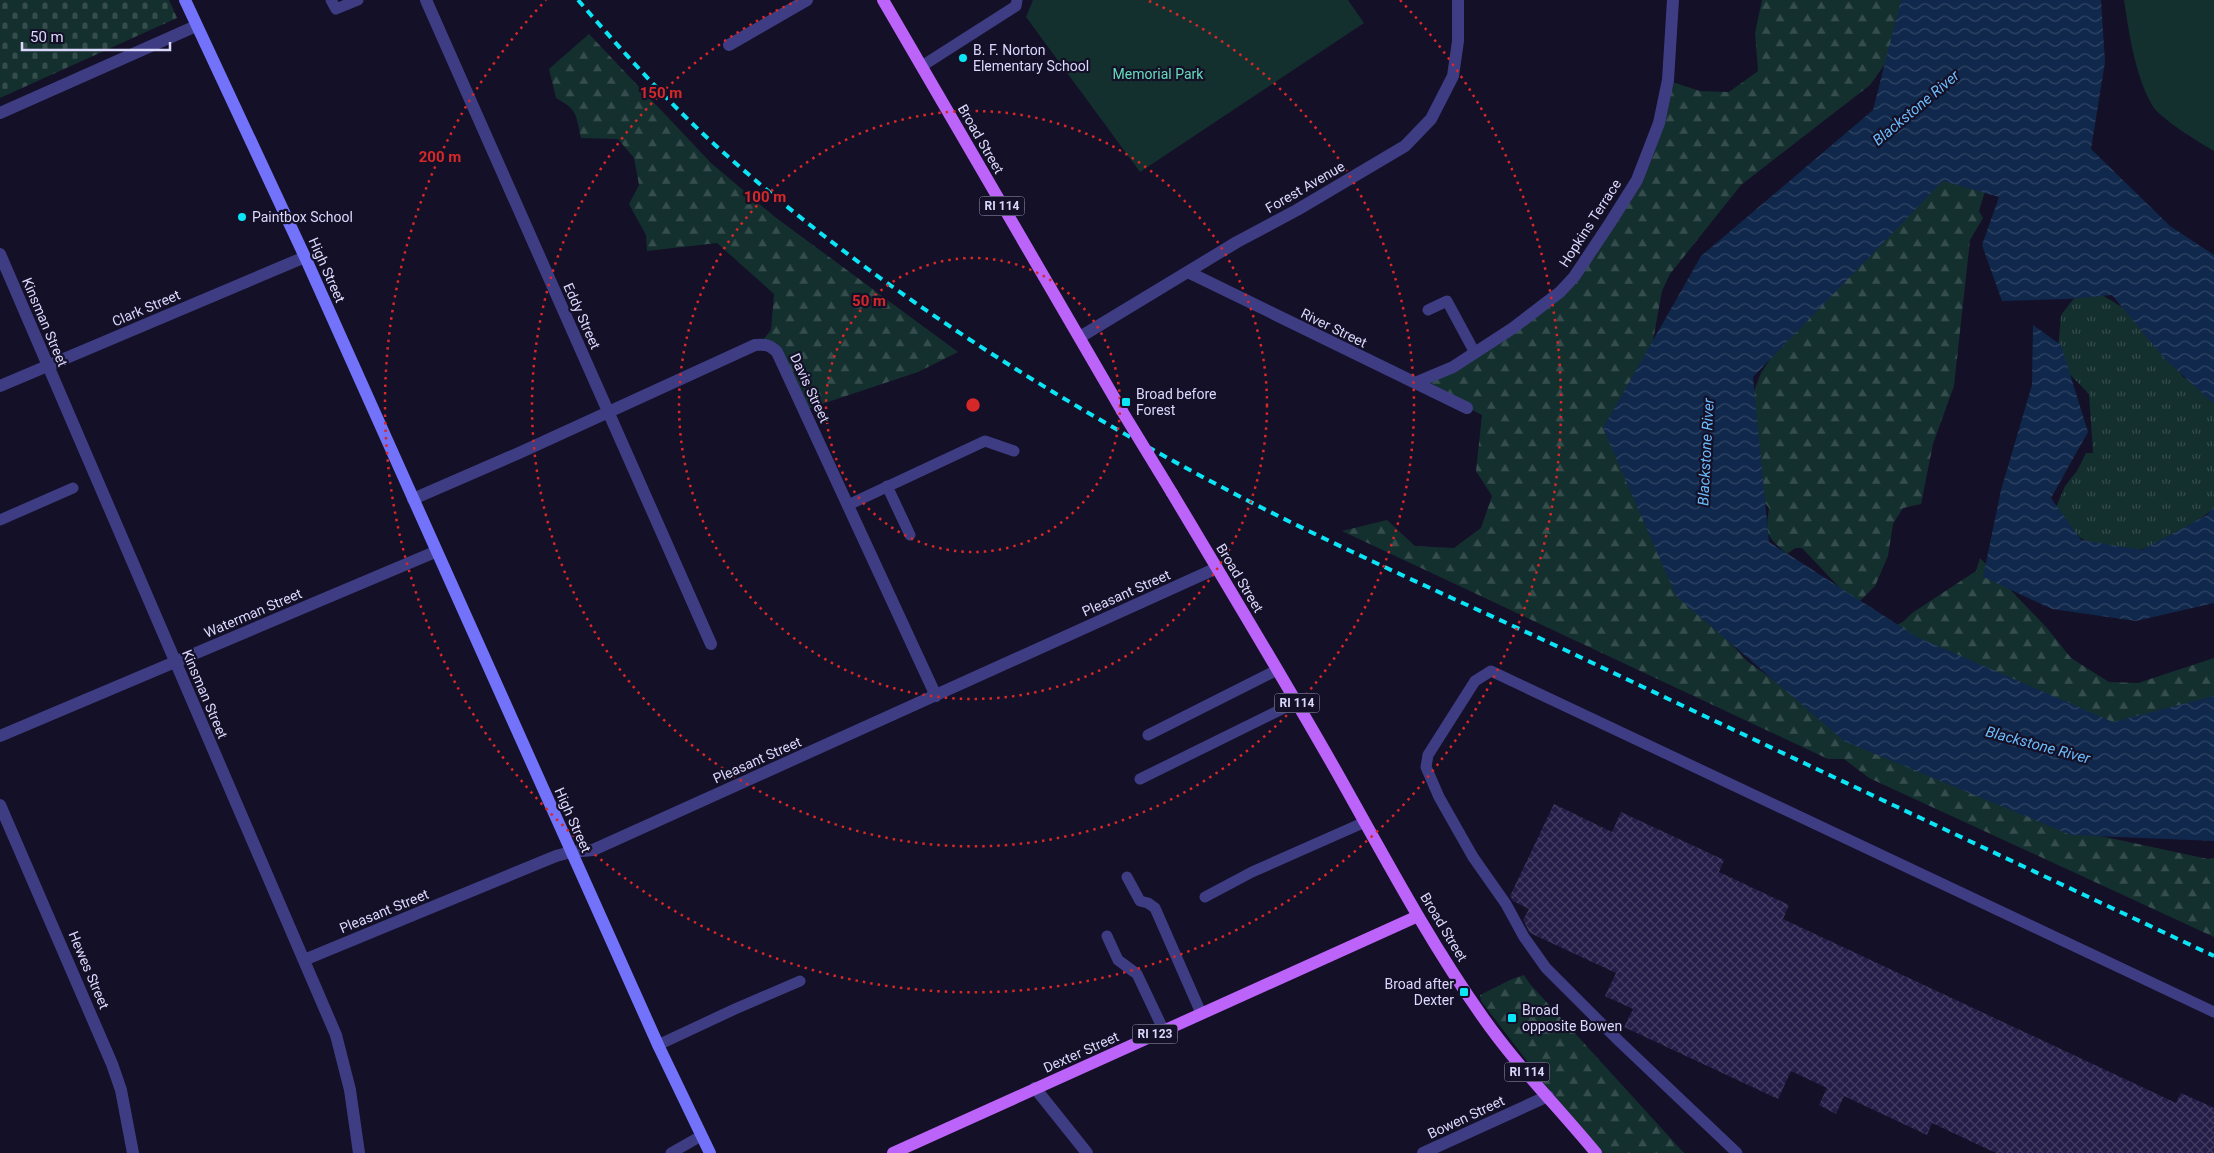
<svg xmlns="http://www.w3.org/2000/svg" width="2214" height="1153" font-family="Roboto,sans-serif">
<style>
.grass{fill:url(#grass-tufts)}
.forest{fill:url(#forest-firs)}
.cemetery{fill:url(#cemetery-stones)}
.green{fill:#14302e}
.water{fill:url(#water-waves)}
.building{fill:url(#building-cross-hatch)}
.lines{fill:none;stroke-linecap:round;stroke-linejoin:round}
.lane{stroke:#3e3d84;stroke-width:11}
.street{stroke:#3e3d84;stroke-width:12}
.secondary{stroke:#7273fa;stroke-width:12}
.primary{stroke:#bc63f9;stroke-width:12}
.rail{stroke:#0be5f6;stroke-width:4;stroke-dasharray:8 6;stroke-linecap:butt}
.primary-bridge{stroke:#bc63f9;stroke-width:12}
.ring{fill:none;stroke:#d62828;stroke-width:2.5;stroke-dasharray:2.5 5}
.poi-dot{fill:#0be5f6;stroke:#141027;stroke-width:2}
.labels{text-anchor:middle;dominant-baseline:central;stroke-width:4.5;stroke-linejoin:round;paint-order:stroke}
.shield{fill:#141027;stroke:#9f9cbd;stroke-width:1}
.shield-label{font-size:12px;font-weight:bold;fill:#dbd8fd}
.poi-label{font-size:14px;fill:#dbd8fd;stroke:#141027;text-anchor:start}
.park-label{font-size:14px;fill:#65dcbb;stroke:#141027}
.street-label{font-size:14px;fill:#dbd8fd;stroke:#141027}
.water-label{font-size:15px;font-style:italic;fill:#6abbf9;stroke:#141027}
.centre{fill:#d62828;stroke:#141027;stroke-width:2.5}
.ring-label{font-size:15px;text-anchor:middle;font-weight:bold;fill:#d62828;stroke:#141027;stroke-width:4.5;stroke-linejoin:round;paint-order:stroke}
</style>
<defs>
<pattern id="grass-tufts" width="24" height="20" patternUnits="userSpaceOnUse" patternTransform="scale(1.25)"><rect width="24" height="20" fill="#14302e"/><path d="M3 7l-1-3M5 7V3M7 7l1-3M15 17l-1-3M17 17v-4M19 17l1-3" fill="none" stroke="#364d4d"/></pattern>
<pattern id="forest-firs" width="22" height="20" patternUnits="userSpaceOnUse" patternTransform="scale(1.25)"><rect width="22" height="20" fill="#14302e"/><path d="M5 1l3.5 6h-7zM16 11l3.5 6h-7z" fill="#364d4d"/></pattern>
<pattern id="cemetery-stones" width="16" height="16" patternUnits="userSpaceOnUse" patternTransform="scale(1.25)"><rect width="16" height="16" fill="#14302e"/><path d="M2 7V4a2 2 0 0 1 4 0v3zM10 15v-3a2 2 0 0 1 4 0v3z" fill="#364d4d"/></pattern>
<pattern id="water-waves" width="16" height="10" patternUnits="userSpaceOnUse" patternTransform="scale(1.25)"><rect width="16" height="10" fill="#10284b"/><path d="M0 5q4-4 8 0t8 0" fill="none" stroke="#324666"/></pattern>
<pattern id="building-cross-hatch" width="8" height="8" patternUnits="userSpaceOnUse" patternTransform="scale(1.25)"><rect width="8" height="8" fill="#241d47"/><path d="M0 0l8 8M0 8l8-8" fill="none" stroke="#433d62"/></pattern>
</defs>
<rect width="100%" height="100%" fill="#141027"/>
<path class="grass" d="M 2091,288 L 2125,309 L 2165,351 L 2183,377 L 2214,393 L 2214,509 L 2184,529 L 2177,539 L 2122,555 L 2094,547 L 2075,534 L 2055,510 L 2065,486 L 2077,471 L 2086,453 L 2093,453 L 2089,394 L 2057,361 L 2061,315 L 2079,292 Z"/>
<path class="forest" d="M 1762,0 L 1915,0 L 1890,57 L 1870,85 L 1741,185 L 1670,274 L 1662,291 L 1634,445 L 1641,515 L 1659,556 L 1698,608 L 1747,661 L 1811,706 L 2082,832 L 2208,859 L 2214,858 L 2214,937 L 1869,778 L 1844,759 L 1828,759 L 1342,531 L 1387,520 L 1415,546 L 1454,548 L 1481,528 L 1492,496 L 1476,471 L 1482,415 L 1432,389 L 1428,382 L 1558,290 L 1593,243 L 1653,146 L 1666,80 L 1700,91 L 1729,92 L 1758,71 L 1755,33 Z
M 589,34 L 711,163 L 775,217 L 958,352 L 918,372 L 807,409 L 763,340 L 771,330 L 774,294 L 717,243 L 647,251 L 646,235 L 629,204 L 639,185 L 634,158 L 618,139 L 581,138 C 576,115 578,110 556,98 L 549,69 Z
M 1995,159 L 1979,211 L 1983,218 L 1970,240 L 1954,386 L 1933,444 L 1921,504 L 1903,508 L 1893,524 L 1888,556 L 1875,586 L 1856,605 L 1802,548 L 1795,548 L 1787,554 C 1767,536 1765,536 1769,508 L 1759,495 L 1740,428 L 1761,373 L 1818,286 L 1944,174 Z
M 1980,558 L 2047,628 L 2071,658 L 2109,682 L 2138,683 L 2214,658 L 2214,729 L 2131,739 L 1883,633 L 1904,621 L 1912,613 L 1976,571 Z
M 1524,975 L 1530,984 L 1684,1153 L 1602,1153 L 1546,1086 L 1481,1001 L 1480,995 L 1512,979 Z"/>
<path class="cemetery" d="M 0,0 L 169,0 L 177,18 L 0,98 Z"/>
<path class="green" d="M 1033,0 L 1348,0 L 1364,23 L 1140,172 L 1026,17 Z
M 2124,0 L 2214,0 L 2214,151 C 2200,143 2159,118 2152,105 C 2135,75 2129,33 2124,0 Z"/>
<path class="water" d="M 1901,0 L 2101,0 L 2105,62 L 2091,149 L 2170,226 L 2214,255 L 2214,404 L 2164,358 L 2112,295 L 2067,299 L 2002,301 L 1982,245 L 1999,197 L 1943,181 L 1753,377 L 1769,542 L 1917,637 L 2113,722 L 2214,696 L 2214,841 L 2071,835 L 1844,741 L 1676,596 L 1603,428 L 1701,256 L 1873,110 Z
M 2033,325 L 2061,345 L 2088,432 L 2051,498 L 2081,540 L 2142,550 L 2207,515 L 2214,507 L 2214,603 L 2136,621 L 2052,609 L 1983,577 L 2001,490 L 2032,385 Z"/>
<path class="building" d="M 1554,804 L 1612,832 L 1621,812 L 1724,860 L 1719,872 L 1789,905 L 1783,919 L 2176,1103 L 2181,1093 L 2214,1108 L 2214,1153 L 1996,1153 L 1932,1123 L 1927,1135 L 1844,1096 L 1836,1114 L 1819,1105 L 1827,1088 L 1791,1071 L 1778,1099 L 1624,1027 L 1633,1009 L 1605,996 L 1616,973 L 1530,933 L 1523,920 L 1529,909 L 1513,901 L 1510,896 Z"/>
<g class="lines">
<path class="lane" d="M 331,0 L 336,9 L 358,0
M 922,66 L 1016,6 L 1017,0
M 1428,310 L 1447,301 L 1475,353
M 887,486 L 910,535
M 848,505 L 985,441 L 1014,451
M 0,520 L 73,488
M 1148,735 L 1277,670
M 1140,779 L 1296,702
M 1127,877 L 1140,901 L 1148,903 L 1155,908 L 1201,1013
M 1205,897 L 1252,872 L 1365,822
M 1107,936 L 1118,960 L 1137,974 L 1164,1031
M 658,1045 L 735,1009 L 800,981
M 671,1153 L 701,1136
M 1737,1153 L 1619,1041 L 1546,968 L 1524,937 L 1506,904 L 1473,857 L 1439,797 L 1426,767 L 1428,755 L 1475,681 L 1491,671 L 2214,1012"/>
<path class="street" d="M 426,0 L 711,644
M 729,45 L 807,0
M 0,113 L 196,26
M 0,254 L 336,1035 L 350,1090 L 359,1153
M 1188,272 L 1467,408
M 1080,337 L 1237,242 L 1297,210 L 1405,146 L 1431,119 L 1453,76 L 1458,41 L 1458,0
M 1415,383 L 1453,367 L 1513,328 L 1560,292 L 1574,277 L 1610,223 L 1637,180 L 1659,123 L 1668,80 L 1673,0
M 0,386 L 305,257
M 413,499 L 519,453 L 755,345 C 766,344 770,345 777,352 L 936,696
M 0,736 L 435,552
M 0,805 L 112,1064 L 121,1090 L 133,1153
M 304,960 L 556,856 L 571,852 L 593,850 L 1217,568
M 1035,1088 L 1087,1153
M 1423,1153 L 1548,1096"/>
<path class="secondary" d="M 185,0 L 305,257 L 659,1047 L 710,1153"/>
<path class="primary" d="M 883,0 L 1122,411
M 1172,493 C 1227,585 1282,676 1335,769 C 1382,852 1427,938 1482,1016 C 1516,1065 1558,1107 1596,1153
M 893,1153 L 1418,916"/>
<path class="rail" d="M 578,0 C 624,53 671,106 724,153 C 877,289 1052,398 1233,493 C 1341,549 1453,598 1563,649 C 1780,752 1997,854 2214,956"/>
<path class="primary-bridge" d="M 1122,411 L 1172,493"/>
</g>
<g class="ring">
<circle cx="973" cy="405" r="147"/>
<circle cx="973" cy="405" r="294"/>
<path d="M1149 1A441 441 0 1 1 797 1"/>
<path d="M1400 0A588 588 0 1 1 546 0"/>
</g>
<g class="poi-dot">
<circle cx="963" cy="58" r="5"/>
<circle cx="242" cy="217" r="5"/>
<rect x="1121" y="397" width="10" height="10" rx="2.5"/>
<rect x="1459" y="987" width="10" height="10" rx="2.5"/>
<rect x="1507" y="1013" width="10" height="10" rx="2.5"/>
</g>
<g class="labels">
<g class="shield">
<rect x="979.5" y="196.5" width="45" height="19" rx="4"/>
<rect x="1274.5" y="693.5" width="45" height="19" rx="4"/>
<rect x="1132.5" y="1024.5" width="45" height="19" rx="4"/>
<rect x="1504.5" y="1062.5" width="45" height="19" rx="4"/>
</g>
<g class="shield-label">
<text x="1002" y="206">RI 114</text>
<text x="1297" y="703">RI 114</text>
<text x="1155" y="1034">RI 123</text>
<text x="1527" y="1072">RI 114</text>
</g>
<g class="poi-label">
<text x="973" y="50">B. F. Norton<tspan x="973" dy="16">Elementary School</tspan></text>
<text x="252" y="217">Paintbox School</text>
<text x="1136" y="394">Broad before<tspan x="1136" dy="16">Forest</tspan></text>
<text x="1454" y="984" text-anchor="end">Broad after<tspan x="1454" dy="16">Dexter</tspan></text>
<text x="1522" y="1010">Broad<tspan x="1522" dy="16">opposite Bowen</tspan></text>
</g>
<g class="park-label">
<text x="1158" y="74">Memorial Park</text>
</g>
<g class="street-label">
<text transform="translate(981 139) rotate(60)">Broad Street</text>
<text transform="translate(1305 187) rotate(-30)">Forest Avenue</text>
<text transform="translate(1590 223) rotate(-57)">Hopkins Terrace</text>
<text transform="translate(327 270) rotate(66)">High Street</text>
<text transform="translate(146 308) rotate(-23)">Clark Street</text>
<text transform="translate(582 316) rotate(66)">Eddy Street</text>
<text transform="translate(45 322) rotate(67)">Kinsman Street</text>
<text transform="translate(1334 328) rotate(26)">River Street</text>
<text transform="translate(810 388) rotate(65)">Davis Street</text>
<text transform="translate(1240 578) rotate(59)">Broad Street</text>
<text transform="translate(1126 593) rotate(-24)">Pleasant Street</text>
<text transform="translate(253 613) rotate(-23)">Waterman Street</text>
<text transform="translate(205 694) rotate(67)">Kinsman Street</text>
<text transform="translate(757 760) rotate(-24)">Pleasant Street</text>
<text transform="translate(573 820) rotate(66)">High Street</text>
<text transform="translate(384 911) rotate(-22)">Pleasant Street</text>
<text transform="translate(1444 927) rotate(59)">Broad Street</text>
<text transform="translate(89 970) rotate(67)">Hewes Street</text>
<text transform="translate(1081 1052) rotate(-24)">Dexter Street</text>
<text transform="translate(1466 1117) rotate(-25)">Bowen Street</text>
</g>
<g class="water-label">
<text transform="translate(1916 108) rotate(-40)">Blackstone River</text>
<text transform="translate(1706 452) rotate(-87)">Blackstone River</text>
<text transform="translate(2038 745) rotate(15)">Blackstone River</text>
</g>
</g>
<circle cx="973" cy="405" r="8" class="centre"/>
<g class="ring-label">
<text x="661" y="98">150 m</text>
<text x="440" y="162">200 m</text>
<text x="765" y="202">100 m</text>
<text x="869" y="306">50 m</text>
</g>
<path d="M22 42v8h148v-8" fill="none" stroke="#dbd8fd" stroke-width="2.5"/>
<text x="30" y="42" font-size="15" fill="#dbd8fd" stroke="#141027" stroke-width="4" paint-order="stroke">50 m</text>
</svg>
